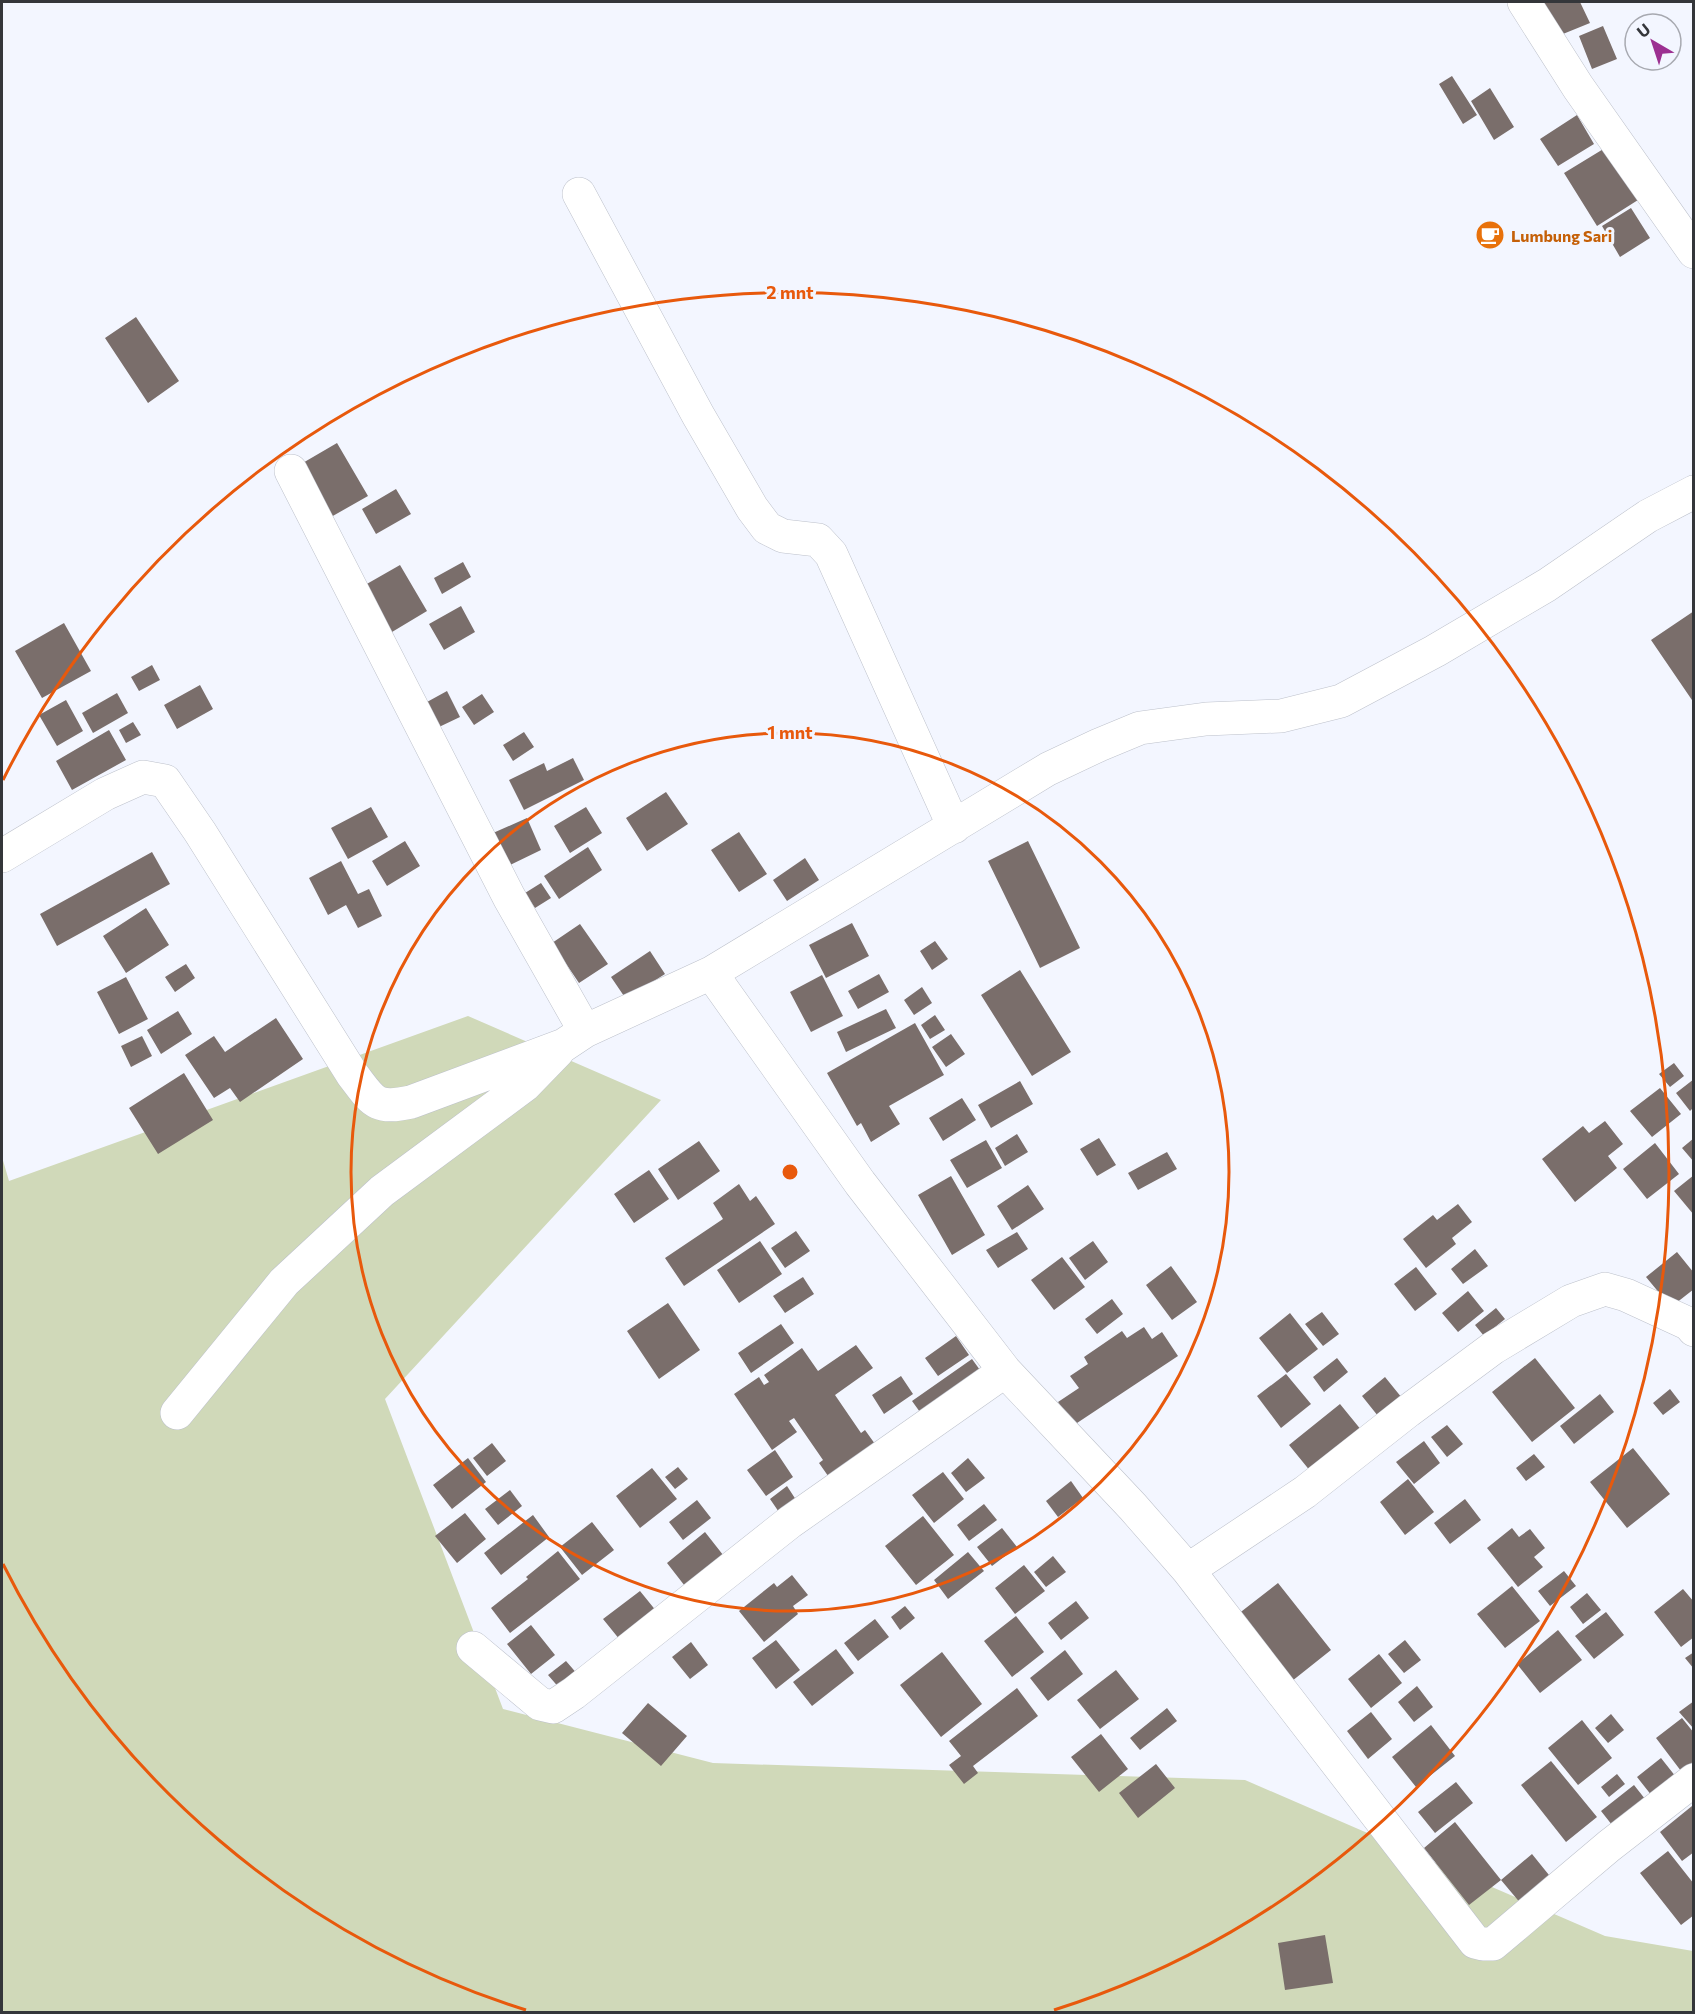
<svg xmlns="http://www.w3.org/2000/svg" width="1695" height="2014" font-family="Commissioner,sans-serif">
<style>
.green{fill:#d0d9b9}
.building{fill:#7a6e6b}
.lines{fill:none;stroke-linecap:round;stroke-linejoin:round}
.minor-casing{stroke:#bdc1cb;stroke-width:34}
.minor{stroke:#fff;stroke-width:33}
.ring{fill:none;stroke:#e8590c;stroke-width:3}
.labels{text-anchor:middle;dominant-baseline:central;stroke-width:6;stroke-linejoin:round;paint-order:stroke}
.food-label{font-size:16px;font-weight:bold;fill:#c56008;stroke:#f3f6ff;text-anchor:start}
.centre{fill:#e8590c;stroke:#f3f6ff;stroke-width:3}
.ring-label{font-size:18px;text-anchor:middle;font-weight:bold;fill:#e8590c;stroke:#f3f6ff;stroke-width:6;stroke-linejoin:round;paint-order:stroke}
</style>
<rect width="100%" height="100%" fill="#f3f6ff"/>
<path class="green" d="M 468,1016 L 661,1100 L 385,1399 L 503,1709 L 713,1763 L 1245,1780 L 1605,1936 L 1693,1951 L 1693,2012 L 2,2012 L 2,1157 L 9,1181 Z"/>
<path class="building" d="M 1543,2 L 1580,2 L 1590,23 L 1558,36 Z
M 1603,26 L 1617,59 L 1592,69 L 1579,36 Z
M 1452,76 L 1477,115 L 1463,124 L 1439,84 Z
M 1490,88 L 1514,127 L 1494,140 L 1471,101 Z
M 1577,115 L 1594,144 L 1558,166 L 1540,139 Z
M 1605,148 L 1638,200 L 1597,226 L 1564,173 Z
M 1631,208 L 1650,238 L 1620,257 L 1602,226 Z
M 136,317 L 179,381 L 148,403 L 105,338 Z
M 337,443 L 368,496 L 331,517 L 301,464 Z
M 396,489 L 411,514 L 376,534 L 362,509 Z
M 463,562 L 471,577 L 442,594 L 434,578 Z
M 400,565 L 427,611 L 392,632 L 365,585 Z
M 461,606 L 475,632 L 444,650 L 429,624 Z
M 1694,611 L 1694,703 L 1651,640 Z
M 64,623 L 91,671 L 42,698 L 15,651 Z
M 152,665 L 160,680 L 139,691 L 131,677 Z
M 200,685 L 213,709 L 177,729 L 164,705 Z
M 447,691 L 460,717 L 439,727 L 427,702 Z
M 117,693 L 128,713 L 93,733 L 82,713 Z
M 482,694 L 494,712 L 474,725 L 462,707 Z
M 66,700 L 83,731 L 57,746 L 39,715 Z
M 133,722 L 141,735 L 126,743 L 119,730 Z
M 109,730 L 126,760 L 72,790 L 56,761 Z
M 524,732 L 534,747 L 513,761 L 503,745 Z
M 573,758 L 584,780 L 524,810 L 509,780 L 544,763 L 547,771 Z
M 666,792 L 688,824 L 647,851 L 626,818 Z
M 371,807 L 388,837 L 348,859 L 331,828 Z
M 586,807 L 602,833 L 570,853 L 554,826 Z
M 527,818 L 541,850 L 508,866 L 493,833 Z
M 739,832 L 767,874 L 739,892 L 711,850 Z
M 405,841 L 420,866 L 387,886 L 372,861 Z
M 1028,841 L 1080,948 L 1040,968 L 988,861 Z
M 588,847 L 602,870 L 559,899 L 544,876 Z
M 152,852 L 170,884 L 57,946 L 40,914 Z
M 805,858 L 819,880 L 787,901 L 773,880 Z
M 341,861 L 358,894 L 369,889 L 382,916 L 358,928 L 346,905 L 328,915 L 309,878 Z
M 541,883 L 551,898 L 535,908 L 525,893 Z
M 146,908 L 169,945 L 126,973 L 103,936 Z
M 852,923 L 869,956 L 826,978 L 809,945 Z
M 580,924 L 608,964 L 579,983 L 552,943 Z
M 935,941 L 948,959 L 932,970 L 920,951 Z
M 650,951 L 665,974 L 626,999 L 611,977 Z
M 186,964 L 195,978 L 175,992 L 165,977 Z
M 1020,970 L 1071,1052 L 1032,1076 L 981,995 Z
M 879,974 L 889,992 L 858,1009 L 848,991 Z
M 822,975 L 843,1016 L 811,1032 L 790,992 Z
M 126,977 L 148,1019 L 119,1034 L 97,992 Z
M 922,987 L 932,1003 L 914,1015 L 904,1000 Z
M 886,1009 L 896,1028 L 846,1052 L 837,1032 Z
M 178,1011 L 192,1034 L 161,1054 L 147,1030 Z
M 935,1015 L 945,1030 L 930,1039 L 921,1025 Z
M 276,1018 L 303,1059 L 240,1102 L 230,1088 L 214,1098 L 185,1055 L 214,1036 L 225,1052 Z
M 915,1023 L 944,1075 L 889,1106 L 900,1124 L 871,1142 L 861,1123 L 857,1126 L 827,1073 Z
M 951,1034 L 965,1054 L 946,1067 L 932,1047 Z
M 142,1036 L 152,1056 L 131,1067 L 121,1046 Z
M 1674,1063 L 1684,1076 L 1670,1087 L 1659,1074 Z
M 184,1073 L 213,1120 L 158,1154 L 129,1108 Z
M 1694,1079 L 1694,1107 L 1690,1111 L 1676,1093 Z
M 1020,1081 L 1033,1104 L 991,1128 L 978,1105 Z
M 1660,1088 L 1681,1114 L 1652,1137 L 1630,1111 Z
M 962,1098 L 976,1120 L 943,1141 L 929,1118 Z
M 1605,1121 L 1623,1144 L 1608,1156 L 1617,1168 L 1575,1202 L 1542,1159 L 1583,1126 L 1589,1133 Z
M 1017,1134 L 1028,1152 L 1005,1166 L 995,1148 Z
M 1099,1138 L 1116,1165 L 1097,1176 L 1080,1149 Z
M 1694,1138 L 1694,1162 L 1682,1148 Z
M 986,1140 L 1002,1168 L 967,1188 L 950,1160 Z
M 699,1141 L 720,1171 L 678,1200 L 658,1169 Z
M 1655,1143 L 1679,1174 L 1647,1199 L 1623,1169 Z
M 1167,1152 L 1177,1169 L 1138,1190 L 1128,1173 Z
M 649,1170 L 669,1199 L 634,1223 L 614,1194 Z
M 1694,1175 L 1694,1215 L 1674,1191 Z
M 951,1176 L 985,1235 L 952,1255 L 918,1195 Z
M 739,1184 L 750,1201 L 756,1196 L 775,1224 L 684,1286 L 665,1258 L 723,1219 L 713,1203 Z
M 1028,1185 L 1044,1209 L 1012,1230 L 997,1206 Z
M 1458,1204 L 1472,1222 L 1452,1238 L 1456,1244 L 1426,1268 L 1403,1239 L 1433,1215 L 1437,1220 Z
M 796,1231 L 810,1251 L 785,1268 L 771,1248 Z
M 1017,1232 L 1028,1249 L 998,1268 L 986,1250 Z
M 760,1241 L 782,1274 L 739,1303 L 717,1270 Z
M 1093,1241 L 1108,1262 L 1085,1280 L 1069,1258 Z
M 1475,1249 L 1488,1266 L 1463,1284 L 1451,1269 Z
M 1677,1252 L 1694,1273 L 1694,1289 L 1671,1307 L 1646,1277 Z
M 1062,1257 L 1085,1287 L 1054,1310 L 1031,1280 Z
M 1171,1266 L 1197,1302 L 1172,1320 L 1146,1285 Z
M 1416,1267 L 1437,1294 L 1415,1311 L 1394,1284 Z
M 803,1277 L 814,1294 L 785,1313 L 773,1296 Z
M 1468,1291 L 1484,1311 L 1458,1332 L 1442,1313 Z
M 1112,1299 L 1123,1314 L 1097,1334 L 1085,1319 Z
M 668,1303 L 700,1350 L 659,1379 L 627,1331 Z
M 1496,1308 L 1505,1319 L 1484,1336 L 1475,1325 Z
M 1322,1312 L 1339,1334 L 1323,1346 L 1305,1324 Z
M 1290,1313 L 1318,1349 L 1287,1373 L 1259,1338 Z
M 781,1324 L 794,1343 L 751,1373 L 738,1353 Z
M 1144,1327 L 1152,1339 L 1162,1332 L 1178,1356 L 1074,1425 L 1058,1402 L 1079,1388 L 1070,1376 L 1088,1364 L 1084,1357 L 1122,1331 L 1127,1338 Z
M 956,1336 L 969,1355 L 938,1376 L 925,1358 Z
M 856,1345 L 873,1368 L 835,1395 L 861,1433 L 865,1430 L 880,1451 L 833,1483 L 819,1463 L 823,1460 L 794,1418 L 789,1421 L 797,1432 L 772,1450 L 734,1394 L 759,1377 L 764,1385 L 769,1382 L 764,1375 L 802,1348 L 818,1371 Z
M 1337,1358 L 1348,1372 L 1324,1392 L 1313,1377 Z
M 1535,1358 L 1575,1408 L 1532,1442 L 1492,1392 Z
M 972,1359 L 985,1377 L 925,1419 L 912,1401 Z
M 1286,1374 L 1311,1404 L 1281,1428 L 1257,1396 Z
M 901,1376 L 913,1394 L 884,1414 L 872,1395 Z
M 1385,1377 L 1402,1398 L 1378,1416 L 1362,1396 Z
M 1670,1389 L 1680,1402 L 1663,1415 L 1653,1403 Z
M 1600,1394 L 1614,1412 L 1574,1444 L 1560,1426 Z
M 1340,1404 L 1362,1431 L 1311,1472 L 1289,1445 Z
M 1447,1425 L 1463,1444 L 1447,1457 L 1431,1437 Z
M 1424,1441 L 1440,1463 L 1414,1484 L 1396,1462 Z
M 492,1443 L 506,1461 L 487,1476 L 473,1458 Z
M 1633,1448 L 1670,1494 L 1627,1528 L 1590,1482 Z
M 775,1450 L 793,1477 L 766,1496 L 747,1470 Z
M 1534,1454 L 1545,1467 L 1526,1481 L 1516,1468 Z
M 468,1458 L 486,1482 L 452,1509 L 433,1485 Z
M 968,1458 L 985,1478 L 966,1492 L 951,1473 Z
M 678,1467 L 688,1479 L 675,1489 L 665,1477 Z
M 652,1468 L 677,1499 L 640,1528 L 616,1496 Z
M 943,1472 L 964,1499 L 934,1523 L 912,1495 Z
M 1408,1479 L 1434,1512 L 1405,1535 L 1380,1502 Z
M 1071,1481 L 1083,1498 L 1058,1517 L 1046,1501 Z
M 787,1486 L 800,1506 L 783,1518 L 770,1499 Z
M 510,1490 L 522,1506 L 498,1525 L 485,1509 Z
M 1465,1499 L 1481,1520 L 1450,1544 L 1434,1523 Z
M 697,1500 L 711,1518 L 683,1540 L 669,1522 Z
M 984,1504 L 997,1520 L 969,1541 L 957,1525 Z
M 465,1513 L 486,1539 L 457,1563 L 435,1536 Z
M 533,1515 L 549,1537 L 501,1575 L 484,1553 Z
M 923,1516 L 954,1555 L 916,1585 L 885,1546 Z
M 592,1522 L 614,1550 L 582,1575 L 560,1547 Z
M 1002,1528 L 1017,1547 L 992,1566 L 977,1547 Z
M 1512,1528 L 1519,1537 L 1530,1529 L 1545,1548 L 1534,1557 L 1543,1567 L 1518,1587 L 1487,1548 Z
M 705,1532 L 727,1560 L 688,1590 L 667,1563 Z
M 558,1551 L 580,1579 L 510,1633 L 491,1608 L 528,1579 L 526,1577 Z
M 968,1552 L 984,1571 L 948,1599 L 934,1580 Z
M 1053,1556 L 1066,1572 L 1046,1587 L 1034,1572 Z
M 1024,1565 L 1045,1591 L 1015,1614 L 995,1588 Z
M 1564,1571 L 1576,1586 L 1550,1606 L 1538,1591 Z
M 792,1575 L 808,1595 L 793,1606 L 798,1614 L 764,1642 L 739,1611 L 774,1583 L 777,1587 Z
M 1278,1583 L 1331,1650 L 1287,1685 L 1233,1618 Z
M 1512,1586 L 1540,1621 L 1505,1648 L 1477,1614 Z
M 1683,1589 L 1694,1602 L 1694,1637 L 1681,1647 L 1654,1612 Z
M 640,1591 L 657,1612 L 620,1640 L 603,1619 Z
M 1587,1593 L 1601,1610 L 1583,1624 L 1570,1607 Z
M 1076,1601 L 1089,1618 L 1061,1640 L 1048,1623 Z
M 905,1606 L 915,1618 L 900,1630 L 891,1617 Z
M 1606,1612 L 1624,1635 L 1594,1659 L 1575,1636 Z
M 1016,1616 L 1044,1652 L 1012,1677 L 984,1641 Z
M 875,1619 L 889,1637 L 858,1661 L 844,1643 Z
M 531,1625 L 555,1655 L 531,1674 L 507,1644 Z
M 1558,1630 L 1582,1660 L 1540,1693 L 1517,1664 Z
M 776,1640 L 800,1670 L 776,1689 L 752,1658 Z
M 1405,1640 L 1421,1660 L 1404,1673 L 1388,1654 Z
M 691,1642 L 708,1665 L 690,1679 L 672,1657 Z
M 836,1649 L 854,1673 L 812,1706 L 793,1682 Z
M 1065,1650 L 1083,1674 L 1048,1701 L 1030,1678 Z
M 942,1652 L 982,1704 L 941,1737 L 900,1685 Z
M 1694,1652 L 1694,1669 L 1685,1658 Z
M 1379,1654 L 1402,1683 L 1371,1708 L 1348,1679 Z
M 566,1661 L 579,1676 L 561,1690 L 548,1675 Z
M 1116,1670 L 1139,1699 L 1100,1729 L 1077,1700 Z
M 1417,1686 L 1433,1707 L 1414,1722 L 1398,1702 Z
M 1017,1688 L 1038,1716 L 973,1766 L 978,1773 L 964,1784 L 949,1765 L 961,1756 L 949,1741 Z
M 1694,1701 L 1694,1729 L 1679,1712 Z
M 648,1703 L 687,1736 L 661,1766 L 622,1733 Z
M 1167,1708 L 1177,1721 L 1140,1750 L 1130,1738 Z
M 1371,1712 L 1392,1739 L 1368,1759 L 1347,1731 Z
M 1611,1714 L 1624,1730 L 1608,1743 L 1595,1728 Z
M 1682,1718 L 1694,1733 L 1694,1761 L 1681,1771 L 1656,1738 Z
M 1582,1720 L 1612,1758 L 1578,1785 L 1548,1748 Z
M 1431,1725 L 1455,1756 L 1416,1787 L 1392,1757 Z
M 1101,1734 L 1128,1769 L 1099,1792 L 1071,1757 Z
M 1661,1758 L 1676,1777 L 1652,1796 L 1637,1777 Z
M 1551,1761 L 1597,1817 L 1566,1842 L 1521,1785 Z
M 1156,1764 L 1175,1788 L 1138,1818 L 1119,1793 Z
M 1617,1774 L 1625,1784 L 1609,1797 L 1601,1787 Z
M 1456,1782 L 1473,1803 L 1435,1833 L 1418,1812 Z
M 1634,1785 L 1649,1804 L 1616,1830 L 1601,1811 Z
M 1692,1806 L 1694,1852 L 1682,1861 L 1660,1832 Z
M 1455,1822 L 1501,1880 L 1469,1905 L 1424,1848 Z
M 1668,1851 L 1694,1884 L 1694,1915 L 1681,1925 L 1640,1873 Z
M 1532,1854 L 1553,1880 L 1522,1905 L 1501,1880 Z
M 1325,1935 L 1333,1983 L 1285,1990 L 1278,1943 Z"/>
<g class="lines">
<g class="minor-casing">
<path id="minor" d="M 1524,2 L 1578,87 L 1694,252
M 579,194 L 698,415 L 752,508 L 767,528 L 783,536 L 818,540 L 831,554 L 954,827
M 291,471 L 509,897 L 585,1031
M 2,856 L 105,794 L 143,777 L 165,781 L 200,832 L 352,1074 C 373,1101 374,1110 411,1102 L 564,1045 L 585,1031 L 711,973 L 1048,769 L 1099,745 L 1140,728 L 1206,719 L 1281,716 L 1341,701 L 1435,651 L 1547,585 L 1648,516 L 1694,492
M 711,973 L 860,1183 L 1005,1371 L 1133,1507 L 1188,1570 L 1475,1942 L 1483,1944 L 1493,1944 L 1609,1846 L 1694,1780
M 177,1413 L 284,1282 L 382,1191 L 525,1085 L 558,1051
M 1188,1570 L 1305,1492 L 1408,1411 L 1493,1348 L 1571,1301 L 1605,1289 L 1626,1295 L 1689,1324 L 1694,1330
M 473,1648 L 540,1704 L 553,1707 L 574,1693 L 790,1522 L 1005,1371"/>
</g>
<use href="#minor" class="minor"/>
</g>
<g class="ring">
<circle cx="790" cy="1172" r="439"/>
<path d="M526 2010A879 879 0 0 1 3 1564M3 780A879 879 0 1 1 1054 2010"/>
</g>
<defs>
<g id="cafe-disc" transform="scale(1.5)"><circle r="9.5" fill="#e8710a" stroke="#f3f6ff"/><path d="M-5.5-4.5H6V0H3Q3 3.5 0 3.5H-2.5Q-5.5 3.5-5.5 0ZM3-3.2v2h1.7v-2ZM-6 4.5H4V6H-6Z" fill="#fff"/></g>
</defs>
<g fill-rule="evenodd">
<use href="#cafe-disc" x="1490" y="235"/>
</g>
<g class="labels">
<g class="food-label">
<text x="1511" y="235">Lumbung Sari</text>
</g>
</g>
<circle cx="790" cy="1172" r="9" class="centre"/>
<g class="ring-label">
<text x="790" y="299">2 mnt</text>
<text x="790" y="739">1 mnt</text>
</g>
<rect width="1695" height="2014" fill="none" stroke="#34363a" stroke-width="6"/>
<g transform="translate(1653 42) rotate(321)"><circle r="28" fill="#f3f6ff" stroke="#a7a9b0" stroke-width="1.5"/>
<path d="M0-4.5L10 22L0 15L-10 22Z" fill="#9c3091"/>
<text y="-9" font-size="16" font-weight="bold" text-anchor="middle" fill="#34363a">U</text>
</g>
</svg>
